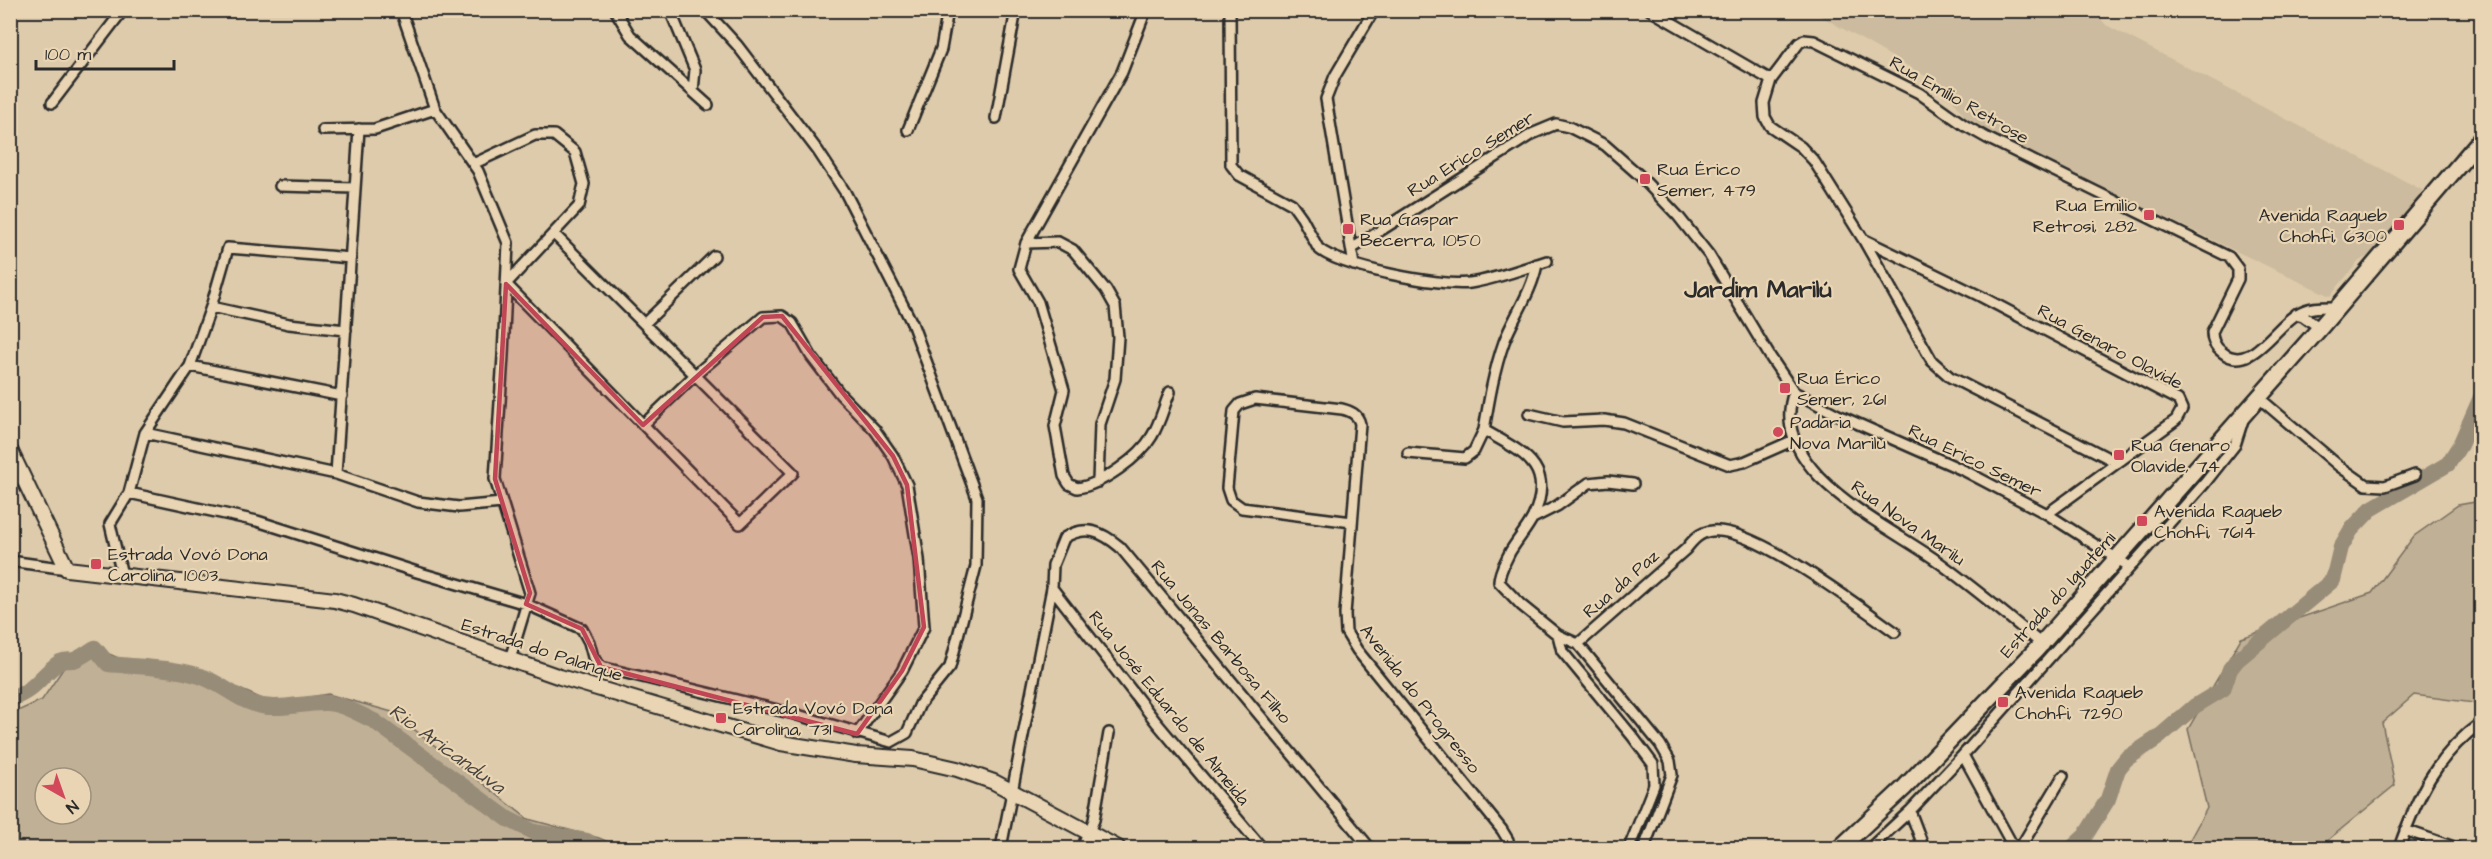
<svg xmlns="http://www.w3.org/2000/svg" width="2492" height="859" font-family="'Architects Daughter',sans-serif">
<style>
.built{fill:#ccbb9e}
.green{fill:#c0b095;stroke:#766e60;stroke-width:1.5;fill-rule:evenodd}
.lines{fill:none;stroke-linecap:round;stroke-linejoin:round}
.river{stroke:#978c78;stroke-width:16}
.street-casing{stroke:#2b2b2b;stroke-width:14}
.secondary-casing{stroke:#2b2b2b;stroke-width:18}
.primary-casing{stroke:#2b2b2b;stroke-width:20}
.street{stroke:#e9d5b3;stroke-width:9}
.secondary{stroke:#e9d5b3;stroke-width:14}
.primary{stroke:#e9d5b3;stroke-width:15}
.marked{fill:#c04656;fill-opacity:0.2;stroke:#c04656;stroke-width:4.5;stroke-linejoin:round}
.poi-dot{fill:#d1495b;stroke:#e9d5b3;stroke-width:2}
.labels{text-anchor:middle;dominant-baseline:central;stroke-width:4.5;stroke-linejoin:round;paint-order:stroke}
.street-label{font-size:18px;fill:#2b2b2b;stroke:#e9d5b3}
.poi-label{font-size:18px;fill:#2b2b2b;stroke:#e9d5b3;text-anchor:start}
.water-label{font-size:20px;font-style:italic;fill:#46433e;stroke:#e9d5b3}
.district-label{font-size:24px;font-weight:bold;fill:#2b2b2b;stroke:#e9d5b3}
</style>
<rect width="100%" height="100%" fill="#decbab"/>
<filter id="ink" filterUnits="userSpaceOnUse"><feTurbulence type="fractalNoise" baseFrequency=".0167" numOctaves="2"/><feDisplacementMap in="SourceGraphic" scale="12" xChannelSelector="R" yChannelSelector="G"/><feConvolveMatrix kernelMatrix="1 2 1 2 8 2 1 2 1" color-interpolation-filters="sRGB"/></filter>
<g filter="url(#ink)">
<path class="built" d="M 1812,11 L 2094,11 L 2106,25 L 2426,192 L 2374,253 L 2359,261 L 2330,296 L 1970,124 L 1943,86 Z"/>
<path class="green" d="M 2481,501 L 2481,704 L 2414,695 L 2382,723 L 2395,785 L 2323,844 L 2323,848 L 2174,848 L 2188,843 L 2207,808 L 2188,729 L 2241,638 L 2372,593 L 2414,536 L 2458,505 Z
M 95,648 L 149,671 L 190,668 L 272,703 L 328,694 L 392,712 L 528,819 L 599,838 L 622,848 L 11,848 L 11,714 L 42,700 L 73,654 ZM 45,778 L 81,778 L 81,814 L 45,814 Z"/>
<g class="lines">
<path class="river" d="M 10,699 C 36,691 41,674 60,662 C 66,659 69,661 74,660 C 81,658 89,651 95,648 L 108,664 C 139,667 171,667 200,676 C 222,683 239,702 262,706 C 284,710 305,702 327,703 C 343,704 359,714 374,721 L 508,819 L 534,832 L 587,841 L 598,848
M 2072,848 L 2085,836 L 2108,799 L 2118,769 L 2126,759 L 2159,737 L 2195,706 L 2223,689 L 2230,669 L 2237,660 L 2333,580 L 2341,547 L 2351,530 L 2371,509 L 2448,464 L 2460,445 L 2482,395"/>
<g class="street-casing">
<path id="street" d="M 401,10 L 435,109 L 478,171 L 508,243 L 503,356 L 495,479 L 530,593 L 510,659
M 615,10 L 630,35 L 708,105
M 670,10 L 695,70 L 693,91
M 1146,10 L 1122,72 L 1026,243 L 1019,269 L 1038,302 L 1064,390 L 1055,426 L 1064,476 L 1069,484 L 1077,488 C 1101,485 1140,457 1152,436 C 1160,423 1164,406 1170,392
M 1230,10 L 1231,165 L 1239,175 L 1292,204 L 1302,218 L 1318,248 C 1338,267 1441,287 1470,283 C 1496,279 1522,269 1547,261
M 1650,10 L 1771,80
M 52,103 L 123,10
M 996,118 L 1016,10
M 323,130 L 375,129 L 435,109
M 908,130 L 941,49 L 948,10
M 473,164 L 535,135 L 554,135 L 575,152 L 584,184 L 579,206 L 506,284 L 740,524 L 793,473 L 554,234
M 280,186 L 355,188
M 1863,239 L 1980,296 L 2178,400 L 2182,409 L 2176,420 L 2047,514
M 1026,243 L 1058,242 L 1073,250 L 1106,290 L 1115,306 L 1118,337 L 1115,379 L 1100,424 L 1098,482
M 1353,248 L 1532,134 L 1556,124 L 1569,127 L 1605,145 L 1639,175 L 1678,216 L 1709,255 L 1771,358 L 1794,392 L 1838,415 L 1965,471 L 2047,514 L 2130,567
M 1537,264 C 1532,292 1514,316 1504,342 C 1494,370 1489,400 1484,430 C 1521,452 1557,465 1533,517 C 1527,529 1517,540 1510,552 C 1506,561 1499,571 1499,582 L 1521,605 L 1558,635 L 1578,644 L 1660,744 L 1670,761 L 1672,775 L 1644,848
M 1354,265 L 1326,99 L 1335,76 L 1374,10
M 2295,314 L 2303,316 L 2320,328
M 644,324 L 714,256
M 346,330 L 289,324 L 211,307 L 228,248 L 351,258
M 190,366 L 342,396
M 1794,392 C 1766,469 1883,523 1933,558 C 1971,585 2008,616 2044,646
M 2258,397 L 2339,466 L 2366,485 L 2385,486 L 2415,475
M 1529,414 L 1563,422 L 1604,420 L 1624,423 L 1730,465 L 1744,462 L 1794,440
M 643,425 L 695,375 L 763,317 L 782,316 L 792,323 L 811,356 L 840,394 L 875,430 L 893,456 L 907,485 L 919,559 L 924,627 L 902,671 L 857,734
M 145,433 L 190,366 L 211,307
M 1408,453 L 1465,458 L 1474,451 L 1484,430
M 2116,462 L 1950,377 L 1932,361 L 1863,239 L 1814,161 L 1801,147 L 1770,126 L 1765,117 L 1764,103 L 1771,80 L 1799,43 L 1804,40 L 1814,41 L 1919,93 L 1964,125 L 1987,138 L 2229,257 L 2238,269 L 2238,279 L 2212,332 C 2212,340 2215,347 2222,352 C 2250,375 2275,326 2297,314 C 2310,306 2323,307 2338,307
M 336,474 L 359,129
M 129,493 L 145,433 L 336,474 L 418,502 L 459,507 L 502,503
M 1533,518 L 1557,506 L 1589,483 L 1608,481 L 1633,484
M 1352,522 L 1242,508 L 1231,500 L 1227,488 L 1234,411 L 1240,404 L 1255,399 L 1342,409 C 1350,411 1358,414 1360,424 L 1345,614 L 1346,632 L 1357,650 L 1502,830 L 1508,840 L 1509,848
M 10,561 L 67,569
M 122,575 L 110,524 L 129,493 L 257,521 L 417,572 L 526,604 L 582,629 L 589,642 L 593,657 L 601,667 L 794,714 L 891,742 L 907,733 L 920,704 L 950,667 L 976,566 L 977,498 L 912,323 L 845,192 L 818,151 L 737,45 L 705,10
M 1052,588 L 1156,722 L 1262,848
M 1558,635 L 1562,651 L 1633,737 L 1653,764 L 1654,785 L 1629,848
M 1578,644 L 1686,549 C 1693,540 1700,532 1712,531 C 1753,526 1860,607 1895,632
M 1963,755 L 2014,848
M 1910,811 L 1924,848
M 2405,830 L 2457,848
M 1001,848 L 1052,588 L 1053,565 L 1064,538 C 1086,524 1102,532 1120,547 L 1370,848
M 1082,848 L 1094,820 L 1109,733
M 1870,848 L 1910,811 L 1963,755 L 2205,483 L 2235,445 L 2243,420
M 2020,848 L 2063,776
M 2399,848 C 2417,797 2436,755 2482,722"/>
</g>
<g class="secondary-casing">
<path id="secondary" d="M 10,450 L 67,569 L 335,600 L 354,605 L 560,677 L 781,743 L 856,755 L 913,759 L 957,769 L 994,782 L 1118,848"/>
</g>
<g class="primary-casing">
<path id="primary" d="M 1840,848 L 1904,788 L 2036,650 L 2320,328 L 2482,138"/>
</g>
<use href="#street" class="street"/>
<use href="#secondary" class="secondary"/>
<use href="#primary" class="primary"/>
</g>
</g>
<path class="marked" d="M 506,284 L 643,425 L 763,317 L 782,316 L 893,456 L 907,485 L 924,627 L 902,671 L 857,734 L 601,667 L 582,629 L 526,604 L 530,593 L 495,479 Z"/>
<g class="poi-dot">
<rect x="1639" y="173" width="12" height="12" rx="3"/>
<rect x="2143" y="209" width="12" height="12" rx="3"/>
<rect x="2393" y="219" width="12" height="12" rx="3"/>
<rect x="1342" y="223" width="12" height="12" rx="3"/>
<rect x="1779" y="382" width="12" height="12" rx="3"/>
<circle cx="1778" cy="432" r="6"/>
<rect x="2113" y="449" width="12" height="12" rx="3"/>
<rect x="2136" y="515" width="12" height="12" rx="3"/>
<rect x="90" y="558" width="12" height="12" rx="3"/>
<rect x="1997" y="696" width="12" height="12" rx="3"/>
<rect x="715" y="712" width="12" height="12" rx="3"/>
</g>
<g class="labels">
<g class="street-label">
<text transform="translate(1959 100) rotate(30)">Rua Emílio Retrose</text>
<text transform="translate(1471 154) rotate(-32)">Rua Erico Semer</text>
<text transform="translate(2110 347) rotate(28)">Rua Genaro Olavide</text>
<text transform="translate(1975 461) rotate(26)">Rua Erico Semer</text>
<text transform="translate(1908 523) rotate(35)">Rua Nova Marilu</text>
<text transform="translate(1621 584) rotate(-41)">Rua da Paz</text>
<text transform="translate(2058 595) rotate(-48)">Estrada do Iguatemi</text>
<text transform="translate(1221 642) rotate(50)">Rua Jonas Barbosa Filho</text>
<text transform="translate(542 650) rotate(18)">Estrada do Palanque</text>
<text transform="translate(1420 699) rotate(52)">Avenida do Progresso</text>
<text transform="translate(1169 708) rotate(51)">Rua José Eduardo de Almeida</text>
</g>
<g class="poi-label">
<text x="1657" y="169">Rua Érico<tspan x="1657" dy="21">Semer, 479</tspan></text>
<text x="2137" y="205" text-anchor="end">Rua Emilio<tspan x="2137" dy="21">Retrosi, 282</tspan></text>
<text x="2387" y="215" text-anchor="end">Avenida Ragueb<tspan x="2387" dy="21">Chohfi, 6300</tspan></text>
<text x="1360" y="219">Rua Gaspar<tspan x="1360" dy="21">Becerra, 1050</tspan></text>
<text x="1797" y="378">Rua Érico<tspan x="1797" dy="21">Semer, 261</tspan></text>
<text x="1790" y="422">Padaria<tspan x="1790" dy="21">Nova Marilu</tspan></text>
<text x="2131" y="445">Rua Genaro<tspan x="2131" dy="21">Olavide, 74</tspan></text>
<text x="2154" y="511">Avenida Ragueb<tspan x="2154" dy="21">Chohfi, 7614</tspan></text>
<text x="108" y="554">Estrada Vovó Dona<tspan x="108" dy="21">Carolina, 1003</tspan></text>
<text x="2015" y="692">Avenida Ragueb<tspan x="2015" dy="21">Chohfi, 7290</tspan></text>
<text x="733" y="708">Estrada Vovó Dona<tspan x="733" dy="21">Carolina, 731</tspan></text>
</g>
<g class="water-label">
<text transform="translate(447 749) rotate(36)">Rio Aricanduva</text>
</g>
<g class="district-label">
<text x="1758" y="290">Jardim Marilú</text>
</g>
</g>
<rect width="2492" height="859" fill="none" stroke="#e9d5b3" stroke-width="36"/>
<rect x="18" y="18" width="2456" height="823" fill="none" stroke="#2b2b2b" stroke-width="2" filter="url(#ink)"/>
<g transform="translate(63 796) rotate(140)"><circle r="28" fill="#e9d5b3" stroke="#9d917d" stroke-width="1.5"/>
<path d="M0-4.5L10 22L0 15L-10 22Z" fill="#d1495b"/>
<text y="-9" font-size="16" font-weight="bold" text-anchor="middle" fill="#2b2b2b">N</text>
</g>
<path d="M36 60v9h138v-9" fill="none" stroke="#2b2b2b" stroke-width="3"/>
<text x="45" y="60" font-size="18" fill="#2b2b2b" stroke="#e9d5b3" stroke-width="4.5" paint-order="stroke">100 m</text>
</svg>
